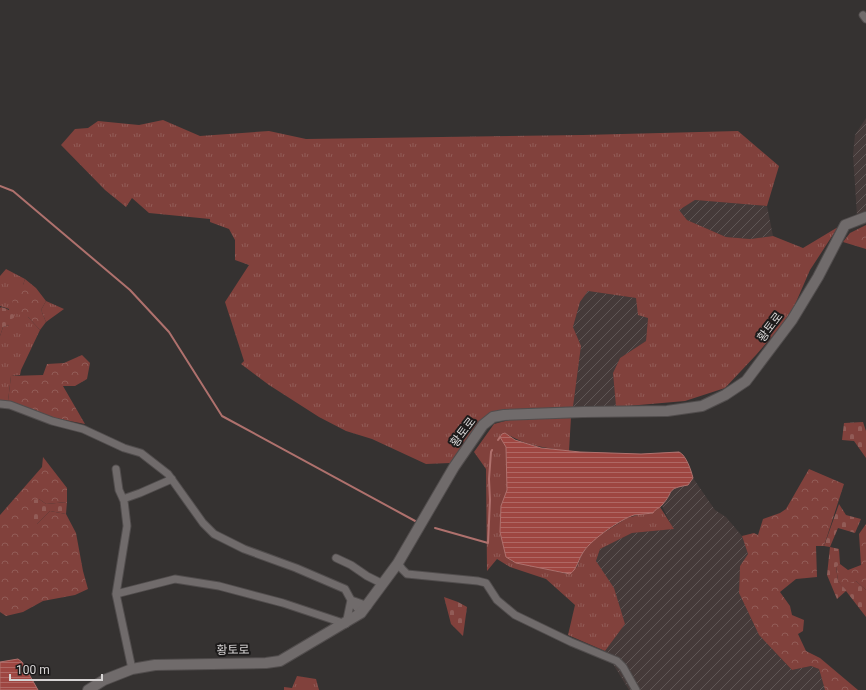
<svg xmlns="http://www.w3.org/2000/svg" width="866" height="690" font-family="Roboto,'Noto Sans KR',sans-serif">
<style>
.industrial{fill:url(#industrial-furrows)}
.grass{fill:url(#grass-tufts)}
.forest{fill:url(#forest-crowns)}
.cemetery{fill:url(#cemetery-stones)}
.water{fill:url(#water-rules);stroke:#af716d}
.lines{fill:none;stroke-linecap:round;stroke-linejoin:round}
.stream{stroke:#af716d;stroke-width:2}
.minor-casing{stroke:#514d4d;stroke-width:9}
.secondary-casing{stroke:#514d4d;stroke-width:12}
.minor{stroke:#706b6b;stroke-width:7}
.secondary{stroke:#706b6b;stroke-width:10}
.labels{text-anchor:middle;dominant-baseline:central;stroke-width:4;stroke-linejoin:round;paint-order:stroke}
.street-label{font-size:12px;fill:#d7d4d4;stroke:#1c1a1a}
</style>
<defs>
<pattern id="industrial-furrows" width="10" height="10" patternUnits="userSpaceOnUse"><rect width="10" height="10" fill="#453a39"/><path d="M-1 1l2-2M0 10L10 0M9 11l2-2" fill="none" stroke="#5f5655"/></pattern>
<pattern id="grass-tufts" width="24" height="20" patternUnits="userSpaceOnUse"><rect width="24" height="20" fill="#81413c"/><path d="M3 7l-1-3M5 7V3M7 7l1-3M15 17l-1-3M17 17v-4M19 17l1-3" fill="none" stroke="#925c57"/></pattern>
<pattern id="forest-crowns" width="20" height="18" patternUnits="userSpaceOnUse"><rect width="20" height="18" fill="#81413c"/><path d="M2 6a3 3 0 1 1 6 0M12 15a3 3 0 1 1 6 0" fill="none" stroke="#925c57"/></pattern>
<pattern id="cemetery-stones" width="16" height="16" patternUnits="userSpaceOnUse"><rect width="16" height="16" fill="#81413c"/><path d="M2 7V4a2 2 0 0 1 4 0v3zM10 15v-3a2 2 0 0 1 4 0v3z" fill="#925c57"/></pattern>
<pattern id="water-rules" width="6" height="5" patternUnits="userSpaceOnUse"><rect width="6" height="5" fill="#9e4641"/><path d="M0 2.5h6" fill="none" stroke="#af6864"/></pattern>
</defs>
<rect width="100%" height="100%" fill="#353231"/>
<path class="industrial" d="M 866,118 L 866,212 L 857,216 L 853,155 L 855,135 Z
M 695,200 L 767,206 L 773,236 L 750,239 L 726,237 L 687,220 L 678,210 Z
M 588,291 L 636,298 L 648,317 L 646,341 L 620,358 L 613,373 L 616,407 L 573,407 L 581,346 L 573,327 L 580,302 Z
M 693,478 L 715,510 L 726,517 L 742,536 L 748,554 L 740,566 L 739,593 L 759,635 L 792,670 L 811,666 L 819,669 L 825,690 L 629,690 L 605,651 L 625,624 L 596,561 L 600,549 L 632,533 L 673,529 L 662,506 L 672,490 L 677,487 L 688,485 Z"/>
<path class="grass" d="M 163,120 L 200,136 L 269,131 L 306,139 L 583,135 L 738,131 L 779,166 L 767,206 L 695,200 L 679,210 L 687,220 L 726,237 L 750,239 L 773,236 L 803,248 L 838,227 L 810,270 L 790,316 L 756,355 L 725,388 L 685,401 L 616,407 L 613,373 L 620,358 L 646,341 L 648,318 L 638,315 L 636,298 L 588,291 L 580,302 L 573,327 L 581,346 L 573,407 L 479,422 L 450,463 L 426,464 L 372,439 L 346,431 L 319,417 L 269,385 L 241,364 L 244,361 L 225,302 L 249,265 L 235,260 L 235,240 L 229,229 L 210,222 L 210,219 L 149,213 L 132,198 L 126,207 L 105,190 L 61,145 L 75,129 L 88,128 L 98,121 L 139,125 Z
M 6,269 L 25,279 L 23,285 L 28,317 L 40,330 L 21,370 L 20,375 L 11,376 L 8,401 L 0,401 L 0,336 L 3,327 L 9,325 L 9,309 L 0,306 L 0,276 Z
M 46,301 L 64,309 L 46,322 L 41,310 Z
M 571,417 L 569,451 C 545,448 526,446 505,433 L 504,443 L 506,447 L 511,561 L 567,574 L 577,567 L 582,554 L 590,543 L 597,537 L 627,518 L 642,514 L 651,514 L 656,508 L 660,507 L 674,529 L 632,533 L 600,549 L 596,561 L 614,588 L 625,624 L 605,651 L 568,635 L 575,605 L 546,579 L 510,567 L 497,559 L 487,571 L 486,469 L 474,452 L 494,424 L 509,420 Z
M 297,676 L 316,679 L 319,690 L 284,690 L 284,687 L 292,688 Z"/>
<path class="forest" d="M 866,225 L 866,249 L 843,242 L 850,233 Z
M 25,279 L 36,288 L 46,301 L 41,310 L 46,322 L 40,330 L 28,317 L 14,313 L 11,290 L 23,285 Z
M 82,355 L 90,363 L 87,379 L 75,386 L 63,386 L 85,424 L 50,417 L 8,401 L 11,376 L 43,375 L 47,364 L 64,363 Z
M 43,457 L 67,488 L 67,502 L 46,504 L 39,499 L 37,524 L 50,511 L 66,514 L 76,533 L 83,571 L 88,589 L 75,595 L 43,601 L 23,612 L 6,616 L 0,612 L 0,515 L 42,467 Z
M 809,469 L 844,484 L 824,546 L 816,546 L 817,577 L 796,579 L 780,592 L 790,606 L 792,615 L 804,620 L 803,631 L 798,634 L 806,651 L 820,658 L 858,690 L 825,690 L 819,669 L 811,666 L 792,670 L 759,635 L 739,593 L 740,566 L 748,554 L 742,536 L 754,533 L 758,535 L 763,519 L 780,513 L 786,509 Z
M 866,524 L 866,590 L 856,581 L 846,591 L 838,581 L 836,566 L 840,564 L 848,570 L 861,565 L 859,534 Z"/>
<path class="cemetery" d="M 1,307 C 8,309 13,311 15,317 L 10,320 L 9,325 L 3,327 L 0,336 L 0,308 Z
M 863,422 L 866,431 L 866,458 L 854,441 L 842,440 L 844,423 Z
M 39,499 L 46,504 L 67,502 L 66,514 L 50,511 L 37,524 L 30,520 L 32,500 Z
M 839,504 L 846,515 L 861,519 L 855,533 L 838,528 L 830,547 L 839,549 L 840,564 L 836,567 L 838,581 L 846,590 L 850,583 L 856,581 L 866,590 L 866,617 L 846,591 L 837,599 L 827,575 L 830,547 L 824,546 Z
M 444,597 L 458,602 L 467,607 L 463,636 L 451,624 Z"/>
<path class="water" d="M 505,433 L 515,440 L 541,448 L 580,452 L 641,454 L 679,452 C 686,455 691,470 693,478 L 688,485 C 665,489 675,491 662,505 C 659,509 656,508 653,513 C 647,514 640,514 634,515 C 621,519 592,539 584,551 C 578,559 578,568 570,574 L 516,563 L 506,557 L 500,532 L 501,506 L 507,490 L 506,447 L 500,437 L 502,434 Z
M 18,659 L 22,662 L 38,690 L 0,690 L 0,662 Z"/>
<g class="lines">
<path class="stream" d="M 0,186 L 13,191 L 130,290 L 169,332 L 222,416 L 417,522
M 498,440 L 500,437
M 435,528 L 488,543 L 490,500 L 489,479 L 491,452 L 492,450"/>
<g class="minor-casing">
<path id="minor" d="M 863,15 L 866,19
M 0,404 L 10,405 L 52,421 L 83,429 L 124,448 L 141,453 L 168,474 L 203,523 L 214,534 L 244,549 L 296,568 L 345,589 L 351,600 L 361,613
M 116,469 L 119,490 L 124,501 L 127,526 L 116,594 L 132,669
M 123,499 L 140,493 L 172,479
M 336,558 L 351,565 L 367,576 L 383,584
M 398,563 L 402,569 L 407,574 L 478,581 L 486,583 L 497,600 L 515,615 L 571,642 L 617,661 L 623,667 L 636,690
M 116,594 L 175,579 L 219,586 L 283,603 L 346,624 L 351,600 L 368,606"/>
</g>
<g class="secondary-casing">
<path id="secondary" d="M 88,690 L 104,680 L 132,669 L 155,665 L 266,663 L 280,661 L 361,613 L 398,563 L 454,467 L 483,425 L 493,417 L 504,415 L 583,412 L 667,411 L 702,406 L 725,395 L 746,381 L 792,320 L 818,277 L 845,225 L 866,217"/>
</g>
<use href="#minor" class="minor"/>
<use href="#secondary" class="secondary"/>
</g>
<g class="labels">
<g class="street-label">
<text transform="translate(770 327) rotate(-53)">황토로</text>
<text transform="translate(463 432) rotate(-53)">황토로</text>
<text transform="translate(233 650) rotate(-1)">황토로</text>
</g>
</g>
<path d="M10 674v6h92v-6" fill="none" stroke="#d7d4d4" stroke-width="2"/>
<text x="16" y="674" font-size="12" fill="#d7d4d4" stroke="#1c1a1a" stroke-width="3" paint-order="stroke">100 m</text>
</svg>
